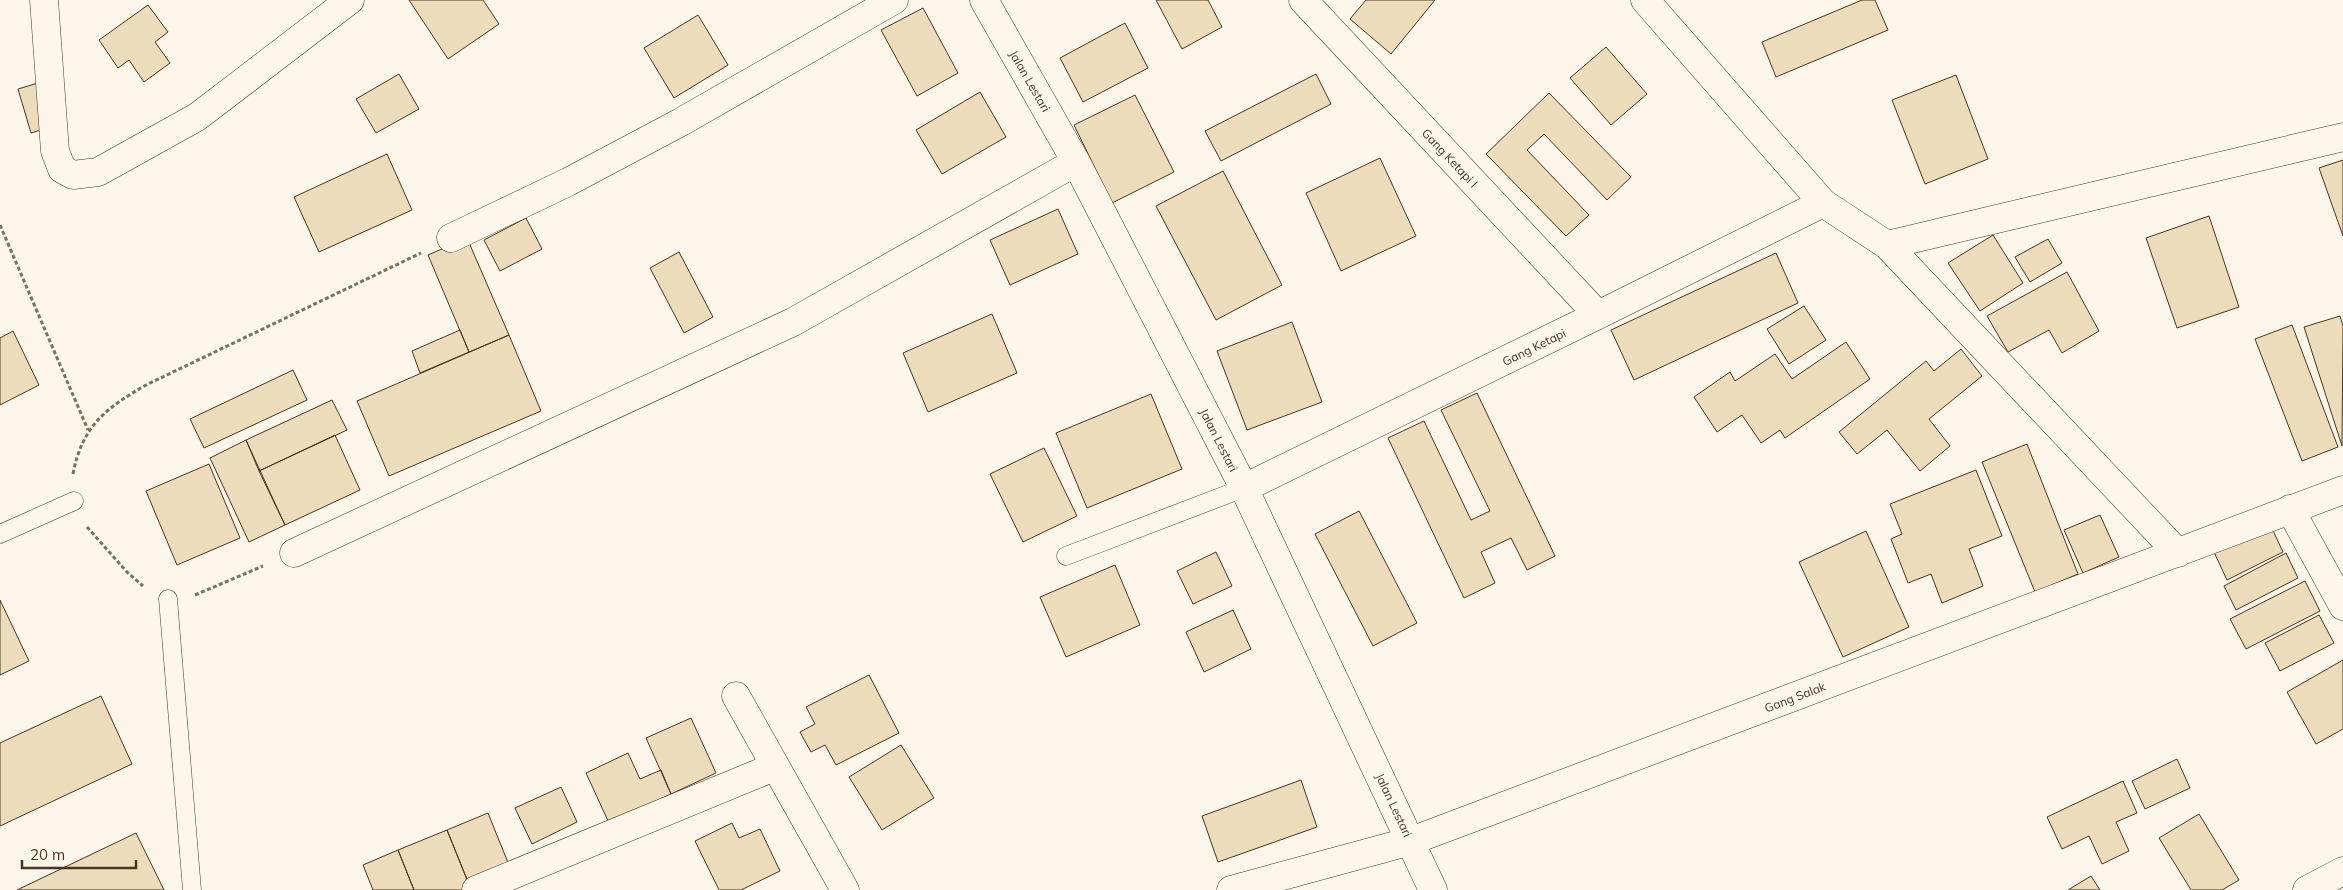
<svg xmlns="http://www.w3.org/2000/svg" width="2343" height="890" font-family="Mulish,sans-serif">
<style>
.building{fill:#ecdcbc;stroke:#4a3520}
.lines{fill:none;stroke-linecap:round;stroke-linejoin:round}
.lane-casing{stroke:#4a3520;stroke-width:19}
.street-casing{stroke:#4a3520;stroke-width:29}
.path{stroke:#7f6f5c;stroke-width:3;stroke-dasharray:4 2.5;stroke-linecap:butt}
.lane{stroke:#fbf6e9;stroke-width:18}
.street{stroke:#fbf6e9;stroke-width:28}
.labels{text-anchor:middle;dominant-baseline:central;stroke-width:4;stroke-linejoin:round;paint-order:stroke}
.street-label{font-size:12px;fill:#4a3520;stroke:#fbf6e9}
</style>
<rect width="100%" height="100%" fill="#fbf6e9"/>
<path class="building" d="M 409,0 L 483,0 L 499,24 L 448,59 Z
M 1156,0 L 1208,0 L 1222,27 L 1182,49 Z
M 1366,0 L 1435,0 L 1391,54 L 1350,19 Z
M 1862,0 L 1875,0 L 1888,30 L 1776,77 L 1762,42 Z
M 148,5 L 168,32 L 155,42 L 170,63 L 144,82 L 129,60 L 118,68 L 99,40 Z
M 923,8 L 958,73 L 917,96 L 881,30 Z
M 698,15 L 728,65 L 674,98 L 644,48 Z
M 1125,23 L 1148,68 L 1083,102 L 1060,58 Z
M 1606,47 L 1647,94 L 1611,125 L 1570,78 Z
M 399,74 L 419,109 L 376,133 L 356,99 Z
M 1316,74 L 1331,104 L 1221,161 L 1205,131 Z
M 1956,75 L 1988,159 L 1925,184 L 1892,100 Z
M 38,83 L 51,127 L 31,133 L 18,89 Z
M 980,92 L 1006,137 L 942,174 L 916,130 Z
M 1549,93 L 1631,177 L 1607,200 L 1544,134 L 1527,150 L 1589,215 L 1566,236 L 1486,154 Z
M 1135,95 L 1174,172 L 1112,203 L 1074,125 Z
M 387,154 L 412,210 L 319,252 L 294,197 Z
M 1380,158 L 1416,236 L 1341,271 L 1306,193 Z
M 2343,160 L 2343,236 L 2319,168 Z
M 1223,171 L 1282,285 L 1216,320 L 1156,206 Z
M 1058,209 L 1078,254 L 1010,285 L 990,240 Z
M 2209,216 L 2239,307 L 2177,328 L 2146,238 Z
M 526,218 L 542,249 L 500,271 L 484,240 Z
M 1993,235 L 2023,283 L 1980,311 L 1948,263 Z
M 467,238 L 509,335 L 469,352 L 428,255 Z
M 2048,239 L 2062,263 L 2030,282 L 2015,257 Z
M 679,252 L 713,317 L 684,333 L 650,268 Z
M 1776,253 L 1798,303 L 1634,380 L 1611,330 Z
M 2067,272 L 2099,331 L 2062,353 L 2049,330 L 2008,352 L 1987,316 Z
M 1804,306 L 1826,340 L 1789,364 L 1767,329 Z
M 992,314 L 1017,373 L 928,412 L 903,353 Z
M 2340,316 L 2343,326 L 2342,446 L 2304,327 Z
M 1292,322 L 1322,402 L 1247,430 L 1217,351 Z
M 2292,325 L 2338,447 L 2302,461 L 2255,339 Z
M 460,330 L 469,352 L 420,373 L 412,351 Z
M 13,331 L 39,385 L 0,405 L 0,338 Z
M 509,335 L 541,411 L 389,476 L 357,401 Z
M 1846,342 L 1870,379 L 1785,438 L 1780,430 L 1761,443 L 1742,415 L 1717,432 L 1694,397 L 1730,372 L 1735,381 L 1775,354 L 1792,379 Z
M 1961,349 L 1982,376 L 1929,419 L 1950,446 L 1920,471 L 1887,430 L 1857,454 L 1839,432 L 1926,361 L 1934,371 Z
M 293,370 L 307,400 L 204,448 L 190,419 Z
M 1477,393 L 1555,556 L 1527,570 L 1511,538 L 1481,552 L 1495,583 L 1464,598 L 1388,438 L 1424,421 L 1471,520 L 1490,511 L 1441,410 Z
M 1151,394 L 1182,469 L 1087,508 L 1056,433 Z
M 332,400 L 347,430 L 259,471 L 246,440 Z
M 335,435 L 360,490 L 285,525 L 259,471 Z
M 246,440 L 285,525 L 249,542 L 210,458 Z
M 2027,444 L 2078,574 L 2035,592 L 1982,462 Z
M 1044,448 L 1077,516 L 1023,542 L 990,474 Z
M 209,464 L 240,538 L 177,565 L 146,491 Z
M 1976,470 L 2002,536 L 1969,549 L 1983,586 L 1942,603 L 1931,574 L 1908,583 L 1891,539 L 1902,534 L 1890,504 Z
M 1359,511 L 1417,623 L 1373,646 L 1315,534 Z
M 2100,515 L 2119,557 L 2083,573 L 2064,530 Z
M 2269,522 L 2283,552 L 2227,580 L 2213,550 Z
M 1866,531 L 1909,627 L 1843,657 L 1799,562 Z
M 1216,552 L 1232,586 L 1193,604 L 1177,571 Z
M 2286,553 L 2298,578 L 2236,610 L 2224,586 Z
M 1115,565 L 1140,625 L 1066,657 L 1040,597 Z
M 2305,581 L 2320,611 L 2246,649 L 2230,619 Z
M 0,600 L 29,661 L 0,675 Z
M 1233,610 L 1251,649 L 1204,672 L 1186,632 Z
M 2319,615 L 2334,643 L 2280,671 L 2265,643 Z
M 2343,660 L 2343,729 L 2316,744 L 2287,692 Z
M 869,675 L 899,733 L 836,765 L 825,745 L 811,752 L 800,732 L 815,724 L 806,707 Z
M 101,696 L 132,764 L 0,826 L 0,743 Z
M 691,718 L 716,773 L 671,794 L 646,738 Z
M 901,745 L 934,798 L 882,830 L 849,777 Z
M 628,753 L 640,779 L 661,770 L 671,794 L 609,823 L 586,773 Z
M 2177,759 L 2190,788 L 2145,809 L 2132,781 Z
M 1301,780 L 1317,827 L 1218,862 L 1202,816 Z
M 2123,781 L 2137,813 L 2116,822 L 2129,851 L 2102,864 L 2089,836 L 2062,849 L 2047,817 Z
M 561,787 L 577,822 L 532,844 L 515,808 Z
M 488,813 L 511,870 L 470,887 L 447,830 Z
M 2199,814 L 2239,880 L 2222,890 L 2191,890 L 2159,838 Z
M 732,823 L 739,838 L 760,829 L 780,871 L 741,890 L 719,890 L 695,841 Z
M 447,830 L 470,887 L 462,890 L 414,890 L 398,850 Z
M 136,833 L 164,890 L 17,890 Z
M 398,850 L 414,890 L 373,890 L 363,865 Z
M 2091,876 L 2100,890 L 2068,890 Z"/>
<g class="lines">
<g class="lane-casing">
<path id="lane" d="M 0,534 L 74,501
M 1066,556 L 1244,488
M 168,599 L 192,890"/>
</g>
<g class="street-casing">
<path id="street" d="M 44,0 L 55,151 L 62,169 L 73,175 L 98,172 L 197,117 L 350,0
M 984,0 L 1076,162 L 1244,488 L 1433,890
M 1303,0 L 1598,315
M 1645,0 L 1823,203 L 1887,245 L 2178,553
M 451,238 L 568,182 L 681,122 L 894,0
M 1887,245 L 2343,137
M 1244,488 L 1598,315 L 1823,203
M 2290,509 L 2343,606
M 294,553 L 793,322 L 1076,162
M 736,696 L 845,890
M 476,890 L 774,767
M 1231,890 L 1411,841 L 2343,490
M 2307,890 L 2343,871"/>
</g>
<path class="path" d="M 0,225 L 88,430
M 73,474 C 82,426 106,408 146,385 L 421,253
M 87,527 L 127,572 L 143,586
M 195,595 L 263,566"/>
<use href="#lane" class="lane"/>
<use href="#street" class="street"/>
</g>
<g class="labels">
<g class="street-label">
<text transform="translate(1030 81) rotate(60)">Jalan Lestari</text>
<text transform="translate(1450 158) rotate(47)">Gang Ketapi I</text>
<text transform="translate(1534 347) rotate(-26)">Gang Ketapi</text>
<text transform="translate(1219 440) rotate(63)">Jalan Lestari</text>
<text transform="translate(1795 697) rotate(-21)">Gang Salak</text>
<text transform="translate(1394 805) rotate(65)">Jalan Lestari</text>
</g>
</g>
<path d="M22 860v8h114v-8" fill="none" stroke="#4a3520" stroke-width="2.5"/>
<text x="30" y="860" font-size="15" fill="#4a3520" stroke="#fbf6e9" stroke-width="4" paint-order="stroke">20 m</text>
</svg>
